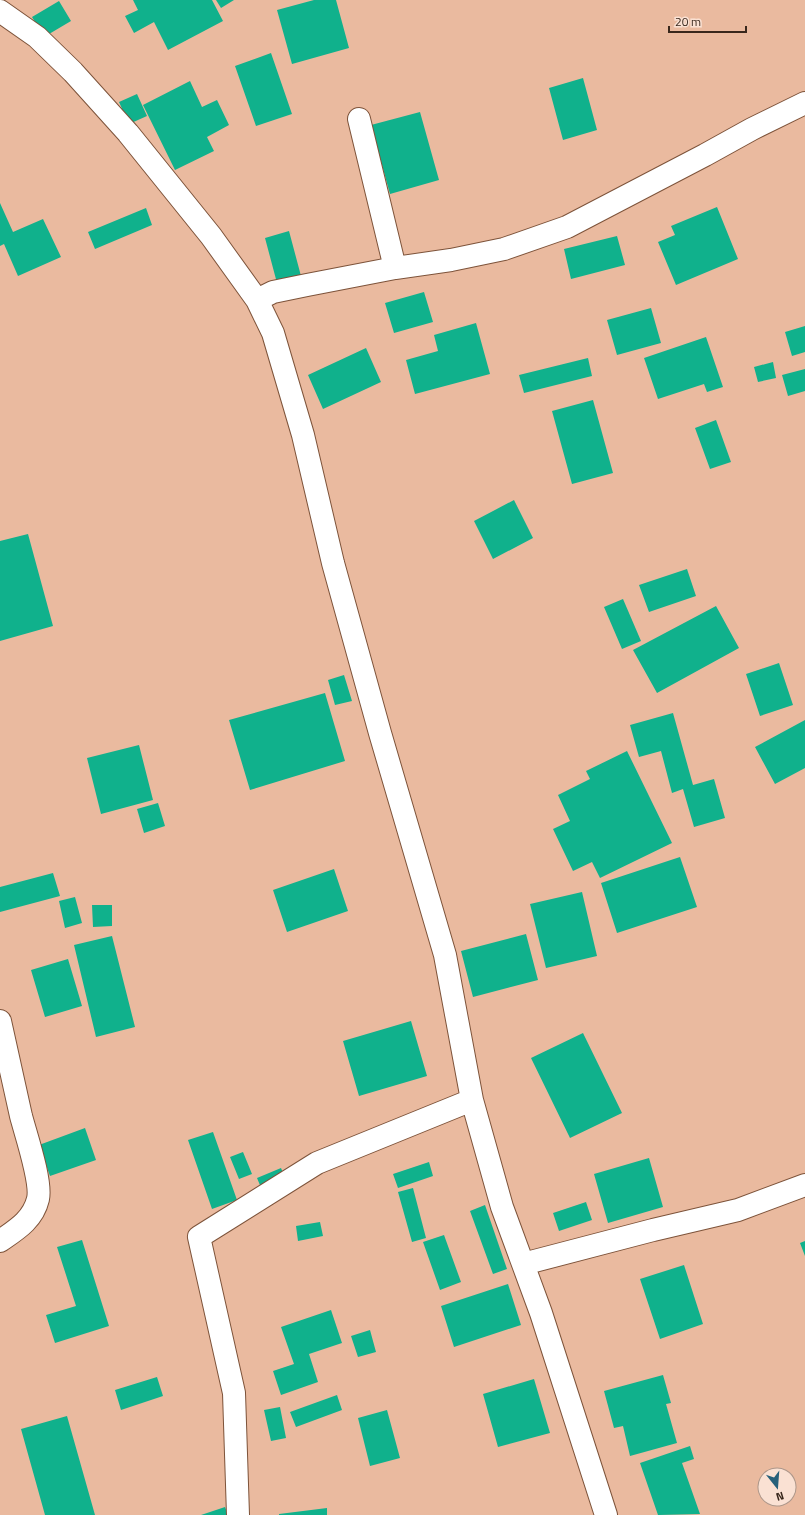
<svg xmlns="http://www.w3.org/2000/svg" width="805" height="1515" font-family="'Titillium Web',sans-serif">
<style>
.building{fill:#10b18c}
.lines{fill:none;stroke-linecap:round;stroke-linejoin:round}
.minor-casing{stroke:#7d533a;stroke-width:24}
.minor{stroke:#fff;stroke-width:22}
</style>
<rect width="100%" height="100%" fill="#eaba9f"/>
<path class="building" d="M 133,0 L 212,0 L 223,21 L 168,50 L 154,22 L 134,33 L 125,16 L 138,10 Z
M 216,0 L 234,0 L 221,8 Z
M 314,0 L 336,0 L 349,48 L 292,64 L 277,10 Z
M 59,1 L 71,21 L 44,37 L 32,17 Z
M 271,53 L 292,114 L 256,126 L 235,66 Z
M 583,78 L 597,130 L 563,140 L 549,88 Z
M 190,81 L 202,107 L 217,100 L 229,125 L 207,137 L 214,151 L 175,170 L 143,105 Z
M 137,94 L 147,116 L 129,124 L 119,102 Z
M 420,112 L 439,180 L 390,194 L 371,125 Z
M 0,203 L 13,232 L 43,219 L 61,257 L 18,276 L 4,244 L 0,246 Z
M 717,207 L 738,259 L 676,285 L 658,242 L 675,235 L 671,226 Z
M 146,208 L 152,225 L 95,249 L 88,232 Z
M 289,231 L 301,276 L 277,283 L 265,238 Z
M 617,236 L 625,265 L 571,279 L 564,249 Z
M 424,292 L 433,322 L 394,333 L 385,303 Z
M 651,308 L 661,343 L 617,355 L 607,320 Z
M 476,323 L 490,374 L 415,394 L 406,360 L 438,351 L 434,335 Z
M 805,326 L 805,352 L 792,356 L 785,332 Z
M 706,337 L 723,387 L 707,392 L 704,384 L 658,399 L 644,358 Z
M 366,348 L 381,382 L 323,409 L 308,375 Z
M 588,358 L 592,376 L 524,393 L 519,375 Z
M 773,362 L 776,378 L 758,382 L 754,367 Z
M 805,369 L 805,391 L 788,396 L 782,375 Z
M 593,400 L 613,473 L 572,484 L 552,411 Z
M 716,420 L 731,462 L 710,469 L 695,428 Z
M 514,500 L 533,538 L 493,559 L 474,521 Z
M 28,534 L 53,626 L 0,641 L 0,541 Z
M 687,569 L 696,596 L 649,612 L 639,585 Z
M 623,599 L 641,641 L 622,649 L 604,607 Z
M 716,606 L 739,648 L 657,693 L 633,650 Z
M 779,663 L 793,705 L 760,716 L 746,674 Z
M 344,675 L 352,701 L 335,705 L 328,680 Z
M 325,693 L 345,761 L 250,790 L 229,720 Z
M 673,713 L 693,785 L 714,779 L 725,818 L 694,827 L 683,789 L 672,793 L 661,751 L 639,757 L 630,725 Z
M 805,720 L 805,768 L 775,784 L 755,747 Z
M 139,745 L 153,800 L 101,814 L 87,758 Z
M 627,751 L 672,843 L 600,878 L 592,862 L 573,871 L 553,829 L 570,821 L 558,795 L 590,779 L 586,771 Z
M 158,803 L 165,826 L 144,833 L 137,809 Z
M 680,857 L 697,907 L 617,933 L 601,883 Z
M 334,869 L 348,911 L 287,932 L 273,890 Z
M 53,873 L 60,896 L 0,912 L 0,887 Z
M 582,892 L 597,956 L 546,968 L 530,904 Z
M 75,897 L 82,923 L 65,928 L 59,901 Z
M 92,905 L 112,905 L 112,926 L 93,927 Z
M 526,934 L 538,980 L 473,997 L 461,951 Z
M 112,936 L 135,1027 L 96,1037 L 74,945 Z
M 68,959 L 82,1006 L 45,1017 L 31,970 Z
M 411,1021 L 427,1076 L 359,1096 L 343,1041 Z
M 583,1033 L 622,1113 L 570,1138 L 531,1058 Z
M 85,1128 L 96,1160 L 50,1176 L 39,1145 Z
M 213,1132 L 237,1200 L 212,1209 L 188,1140 Z
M 243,1152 L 252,1174 L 239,1179 L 230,1157 Z
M 649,1158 L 663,1207 L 608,1223 L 594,1174 Z
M 429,1162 L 433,1176 L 398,1188 L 393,1174 Z
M 281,1168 L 286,1180 L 262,1190 L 257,1178 Z
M 413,1188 L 426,1238 L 412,1242 L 398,1192 Z
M 586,1202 L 592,1220 L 559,1231 L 553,1213 Z
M 485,1205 L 507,1269 L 493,1274 L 470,1211 Z
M 320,1222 L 323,1236 L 298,1241 L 296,1226 Z
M 444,1235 L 461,1282 L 440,1290 L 423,1242 Z
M 82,1240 L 109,1326 L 55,1343 L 46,1315 L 76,1306 L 57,1247 Z
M 805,1241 L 805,1256 L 800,1243 Z
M 684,1265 L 703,1324 L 660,1339 L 640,1279 Z
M 508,1284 L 521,1325 L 454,1347 L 441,1306 Z
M 331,1310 L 342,1343 L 309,1354 L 318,1382 L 281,1395 L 273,1371 L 294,1364 L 281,1327 Z
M 370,1330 L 376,1352 L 358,1357 L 351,1336 Z
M 663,1375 L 671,1403 L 666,1404 L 677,1443 L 630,1456 L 623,1426 L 614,1428 L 604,1391 Z
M 157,1377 L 163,1396 L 121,1410 L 115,1390 Z
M 534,1379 L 550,1433 L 498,1447 L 483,1394 Z
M 337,1395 L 342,1410 L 296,1427 L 290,1412 Z
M 280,1407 L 286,1438 L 271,1441 L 264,1410 Z
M 387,1410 L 400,1458 L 370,1466 L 358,1418 Z
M 67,1416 L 95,1515 L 45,1515 L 21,1429 Z
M 690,1446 L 694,1459 L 682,1463 L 700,1514 L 658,1515 L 640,1463 Z
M 225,1507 L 228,1515 L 201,1515 Z
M 327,1508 L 327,1515 L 279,1515 L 279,1514 Z"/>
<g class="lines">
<g class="minor-casing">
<path id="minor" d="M 0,11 L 37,37 L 73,72 L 128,133 L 211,236 L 257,300 L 273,333 L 303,435 L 333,563 L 380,733 L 445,955 L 472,1100 L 502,1207 L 541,1313 L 606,1515
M 359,119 L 395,268
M 257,300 L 273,292 L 307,285 L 395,268 L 451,260 L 504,249 L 567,227 L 705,155 L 752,129 L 805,103
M 0,1021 C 7,1052 14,1084 21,1116 C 26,1135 42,1182 38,1199 C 33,1220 16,1230 0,1241
M 523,1264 L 653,1230 L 738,1210 L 805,1185
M 238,1515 L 234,1393 L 199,1237 L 317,1163 L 472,1100"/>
</g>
<use href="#minor" class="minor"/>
</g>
<g transform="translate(777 1487) rotate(163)"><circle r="19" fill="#fae1d3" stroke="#ad978a"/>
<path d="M0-3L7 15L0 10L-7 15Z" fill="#27607a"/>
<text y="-6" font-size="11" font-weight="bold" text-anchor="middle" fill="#39271c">N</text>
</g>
<path d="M669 26v6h77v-6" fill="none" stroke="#39271c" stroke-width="2"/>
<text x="675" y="26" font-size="12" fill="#39271c" stroke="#fae1d3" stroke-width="3" paint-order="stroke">20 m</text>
</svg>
